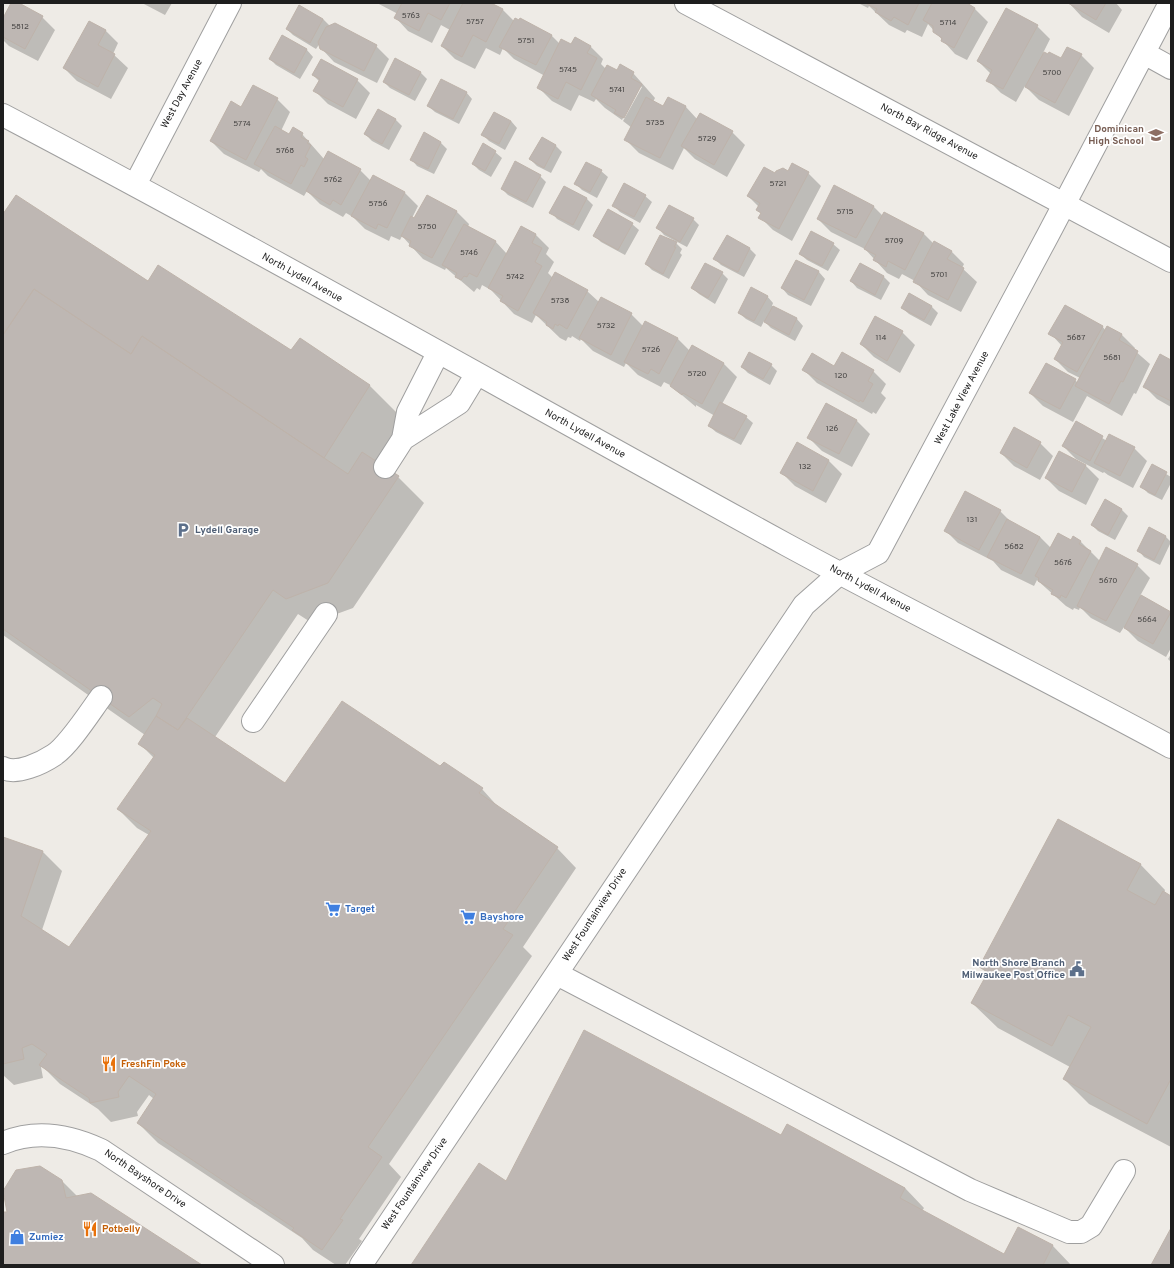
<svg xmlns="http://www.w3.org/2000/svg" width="1174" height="1268" font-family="Overpass,sans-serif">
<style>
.shadow{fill:#0003}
.building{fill:#beb7b3;stroke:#beb3aa}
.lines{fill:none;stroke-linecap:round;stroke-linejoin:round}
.minor-casing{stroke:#9f9f9f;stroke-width:24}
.minor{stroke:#fff;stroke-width:22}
.labels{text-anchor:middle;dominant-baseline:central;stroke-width:3.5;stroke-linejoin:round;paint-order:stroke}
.number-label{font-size:8px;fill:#464443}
.street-label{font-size:10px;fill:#1e1e1e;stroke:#fff}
.education-label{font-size:10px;font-weight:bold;fill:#785e54;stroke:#fff;text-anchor:end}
.service-label{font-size:10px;font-weight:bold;fill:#4e5e75;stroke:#fff;text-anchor:start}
.shop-label{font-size:10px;font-weight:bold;fill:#366cbe;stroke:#fff;text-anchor:start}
.food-label{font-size:10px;font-weight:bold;fill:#c56008;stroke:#fff;text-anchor:start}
</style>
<rect width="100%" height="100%" fill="#eeebe6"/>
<path class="shadow" d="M 12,3 L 16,3 L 42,17 L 55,30 L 38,61 L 9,46 L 3,40 L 3,20 Z
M 142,3 L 172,3 L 165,15 Z
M 377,3 L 489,3 L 503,10 L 514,21 L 551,35 L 560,44 L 590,46 L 603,59 L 601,64 L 606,69 L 633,73 L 655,98 L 653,102 L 663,107 L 668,98 L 686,107 L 697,119 L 732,132 L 745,145 L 727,177 L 695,159 L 684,148 L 673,170 L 639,153 L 626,140 L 632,128 L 623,121 L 642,87 L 640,86 L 622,120 L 605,108 L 596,99 L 594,102 L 579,95 L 571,111 L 552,101 L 539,88 L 545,76 L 514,59 L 503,48 L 500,55 L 486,48 L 475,69 L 455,59 L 442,46 L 450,30 L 441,25 L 432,43 L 408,31 L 396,18 L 398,14 Z
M 858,3 L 966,3 L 975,9 L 988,22 L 967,60 L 955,54 L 928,24 L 922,37 L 907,30 L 905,33 L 889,25 L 869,6 L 868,8 Z
M 1069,3 L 1116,3 L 1122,10 L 1109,33 L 1082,17 Z
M 323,19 L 330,26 L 376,46 L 389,59 L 377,83 L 334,62 L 321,48 L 320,43 L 316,49 L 293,35 L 287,29 Z
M 1037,26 L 1050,39 L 1043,53 L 1061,60 L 1081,55 L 1094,68 L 1069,116 L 1039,100 L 1025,86 L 1016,102 L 1001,93 L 988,80 L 991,74 L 978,61 Z
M 105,30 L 118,43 L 113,54 L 128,68 L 111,99 L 77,81 L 64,68 Z
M 282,37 L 307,50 L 313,57 L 300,79 L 276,65 L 270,59 Z
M 421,73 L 427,79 L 415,101 L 390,88 L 384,82 Z
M 313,75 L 357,80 L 370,93 L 356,119 L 328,104 L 315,91 L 320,82 Z
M 466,92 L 472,99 L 459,124 L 435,112 L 428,106 Z
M 277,99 L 290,112 L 281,131 L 290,136 L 302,134 L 324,159 L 360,170 L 371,181 L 373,176 L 405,193 L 418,206 L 412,218 L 415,219 L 456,211 L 469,224 L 468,227 L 495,241 L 507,254 L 522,227 L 536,235 L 549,248 L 546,254 L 554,262 L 548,273 L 553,278 L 587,291 L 599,302 L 601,298 L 631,314 L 643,326 L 678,339 L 690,351 L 692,346 L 724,364 L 737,377 L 722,404 L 746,417 L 753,423 L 741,445 L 716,432 L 709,426 L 715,416 L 696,405 L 696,407 L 670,385 L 664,382 L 661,387 L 638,375 L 626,363 L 624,367 L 593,351 L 581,339 L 580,341 L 572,336 L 571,338 L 568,337 L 566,341 L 560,338 L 536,315 L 532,323 L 514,314 L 491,290 L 482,285 L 480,290 L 477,288 L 474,292 L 446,268 L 445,270 L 423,259 L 402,236 L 400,240 L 391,236 L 389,241 L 365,229 L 353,217 L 346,213 L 343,217 L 320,204 L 307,191 L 304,196 L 268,176 L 261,169 L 259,172 L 224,154 L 211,141 L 242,108 Z
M 395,119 L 402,126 L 389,150 L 372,141 L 365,134 Z
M 511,121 L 517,128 L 505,150 L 489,141 L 483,135 Z
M 424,134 L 441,143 L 447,149 L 434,174 L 417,166 L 411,159 Z
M 542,138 L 556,146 L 562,152 L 551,173 L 537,166 L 530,159 Z
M 495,152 L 502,158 L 491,177 L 479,170 L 473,164 Z
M 587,163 L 601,171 L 608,177 L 597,198 L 582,190 L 575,183 Z
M 788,172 L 808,173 L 821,186 L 792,241 L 773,230 L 760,217 L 762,214 L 758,210 L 759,207 L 748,196 L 775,174 Z
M 540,176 L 546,182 L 533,208 L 508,195 L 502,189 Z
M 564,187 L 587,199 L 593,205 L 579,231 L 557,219 L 551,212 Z
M 645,196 L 652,202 L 640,223 L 620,212 L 613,205 Z
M 873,206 L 883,216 L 884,213 L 924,234 L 934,244 L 951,251 L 964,264 L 962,268 L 977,282 L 961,312 L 928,295 L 915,281 L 902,274 L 899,279 L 887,273 L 865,249 L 831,232 L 818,219 Z
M 3,216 L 149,282 L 291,352 L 369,385 L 405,421 L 378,463 L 398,477 L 424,503 L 353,608 L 312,623 L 298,614 L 215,737 L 285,785 L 440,767 L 482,789 L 500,809 L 557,848 L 576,868 L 523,947 L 532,956 L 389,1164 L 401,1177 L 359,1239 L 362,1241 L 345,1265 L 336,1265 L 313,1250 L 302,1238 L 158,1143 L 138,1123 L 154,1099 L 149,1095 L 137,1112 L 138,1116 L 111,1122 L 98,1109 L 60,1084 L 43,1067 L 41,1067 L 43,1078 L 14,1085 L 3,1075 L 3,838 L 42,851 L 62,871 L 42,930 L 69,948 L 149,835 L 137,828 L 118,809 L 154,758 L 140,744 L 145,735 L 3,635 Z
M 693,219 L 699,225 L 687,247 L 664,235 L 658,228 Z
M 632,224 L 639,230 L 625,255 L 601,242 L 595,236 Z
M 727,237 L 750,249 L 756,255 L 744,277 L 721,265 L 714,258 Z
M 675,242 L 682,249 L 680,253 L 682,255 L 669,279 L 652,270 L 646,264 Z
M 833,244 L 840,250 L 828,271 L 807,260 L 800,254 Z
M 796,261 L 819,272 L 825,279 L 811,306 L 788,295 L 782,288 Z
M 860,265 L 884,277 L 890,283 L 881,300 L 857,288 L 851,281 Z
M 722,273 L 728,279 L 715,304 L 699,294 L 692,288 Z
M 910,295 L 932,307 L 938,313 L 931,326 L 909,314 L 902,308 Z
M 767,296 L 773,303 L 772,306 L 797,319 L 803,326 L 795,341 L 771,328 L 764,321 L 761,327 L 746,319 L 739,313 Z
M 1102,326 L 1106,331 L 1108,328 L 1122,335 L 1135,348 L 1134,350 L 1150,364 L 1136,394 L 1134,393 L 1122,416 L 1087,396 L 1073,422 L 1043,406 L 1030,393 L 1075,380 L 1078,383 L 1080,378 L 1068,372 L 1055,359 L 1062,346 L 1050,333 Z
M 902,332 L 915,345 L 900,373 L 874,357 L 861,344 Z
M 1171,361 L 1171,407 L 1157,399 L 1144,386 Z
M 771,365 L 777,371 L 770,385 L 748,373 L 742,367 Z
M 804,370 L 873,371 L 886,384 L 881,393 L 886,398 L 876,414 L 873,412 L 872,414 L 817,383 Z
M 826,405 L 857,421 L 870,434 L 852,467 L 822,451 L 809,438 Z
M 1076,422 L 1107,441 L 1134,448 L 1147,461 L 1133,488 L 1108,475 L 1104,472 L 1103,473 L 1076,459 L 1063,446 Z
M 1040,443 L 1053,456 L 1040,480 L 1014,466 L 1001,453 Z
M 798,444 L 829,461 L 842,474 L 826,503 L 795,486 L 782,473 Z
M 1059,452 L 1086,466 L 1099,479 L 1086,505 L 1059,491 L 1046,478 Z
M 1153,466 L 1171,477 L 1171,483 L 1162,500 L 1148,493 L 1141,486 Z
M 1105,501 L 1122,510 L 1128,516 L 1115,540 L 1098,531 L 1092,525 Z
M 1000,511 L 1012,523 L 1040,537 L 1051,548 L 1071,541 L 1080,541 L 1100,561 L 1137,565 L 1150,578 L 1140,596 L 1171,613 L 1171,648 L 1166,657 L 1138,641 L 1124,627 L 1120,633 L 1091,618 L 1080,607 L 1079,610 L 1074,608 L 1073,610 L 1066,606 L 1037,580 L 1034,586 L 1001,570 L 993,561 L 958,543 L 945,530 Z
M 1150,528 L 1166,537 L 1171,542 L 1160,565 L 1144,557 L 1138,550 Z
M 1171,654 L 1171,662 L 1168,659 Z
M 1140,864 L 1165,890 L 1164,893 L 1171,897 L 1171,1147 L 1089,1104 L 1064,1079 L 1070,1067 L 998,1028 L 972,1003 L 988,974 L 980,967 Z
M 787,1125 L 905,1188 L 924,1208 L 922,1211 L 1004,1255 L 1019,1228 L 1053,1246 L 1071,1265 L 413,1265 L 506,1182 L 781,1136 Z
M 62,1181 L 78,1197 L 200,1265 L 3,1265 L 3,1213 L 8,1212 Z"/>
<path class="building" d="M 11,3 L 19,3 L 43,16 L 25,49 L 3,37 L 3,18 Z
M 402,3 L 450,3 L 441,20 L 428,13 L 419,31 L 394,18 Z
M 463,3 L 491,3 L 503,9 L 486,42 L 473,35 L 462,57 L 441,46 Z
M 865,3 L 919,3 L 908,25 L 894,17 L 891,21 L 875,12 L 877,9 Z
M 932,3 L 967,3 L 975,8 L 954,48 L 941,41 L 942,38 L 933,32 L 933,26 L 923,20 Z
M 1068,3 L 1106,3 L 1096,20 Z
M 299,5 L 323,19 L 310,43 L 286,29 Z
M 1006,8 L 1038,25 L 1003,89 L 986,81 L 992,70 L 977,61 Z
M 515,18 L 519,20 L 520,18 L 552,35 L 536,65 L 499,47 Z
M 89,21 L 106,30 L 98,45 L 115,54 L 98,87 L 63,68 Z
M 335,23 L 377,45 L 364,71 L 320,49 L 318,42 L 326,27 Z
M 282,35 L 307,49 L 294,73 L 269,59 Z
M 575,37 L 591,46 L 587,53 L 597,58 L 581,90 L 566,82 L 558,99 L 537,88 L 561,39 L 571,44 Z
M 1067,47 L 1082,54 L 1055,103 L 1025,87 L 1044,52 L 1048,54 L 1049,52 L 1061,58 Z
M 395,58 L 421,72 L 409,95 L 383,82 Z
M 321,59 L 358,79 L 343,107 L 313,91 L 320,79 L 312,75 Z
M 620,64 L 634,72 L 631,78 L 642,84 L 624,118 L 614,113 L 616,110 L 591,95 L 607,65 L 617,70 Z
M 441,79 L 467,92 L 453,119 L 427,106 Z
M 253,85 L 278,98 L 246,160 L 210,141 L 231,101 L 241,107 Z
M 646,97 L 663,106 L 668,97 L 686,106 L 660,158 L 624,140 Z
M 378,109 L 396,119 L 382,144 L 364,134 Z
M 494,112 L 511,121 L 499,144 L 481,135 Z
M 700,113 L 733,131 L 714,165 L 681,146 Z
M 275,126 L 289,134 L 293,127 L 303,133 L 301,137 L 309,141 L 307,143 L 311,145 L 305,157 L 308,159 L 304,167 L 301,165 L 291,184 L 254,164 Z
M 424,132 L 441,142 L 428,169 L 410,160 Z
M 542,137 L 556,145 L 544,168 L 529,159 Z
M 483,143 L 496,151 L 485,171 L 472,164 Z
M 328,151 L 361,169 L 341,205 L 333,200 L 330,205 L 306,191 Z
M 515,161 L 541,175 L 526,202 L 501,189 Z
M 586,162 L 602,170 L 590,192 L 574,184 Z
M 792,163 L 809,172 L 779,229 L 758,218 L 761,213 L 756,210 L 760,203 L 747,196 L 764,167 L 775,173 L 776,171 L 783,168 L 788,171 Z
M 373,175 L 405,192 L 387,228 L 378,224 L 376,229 L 351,216 Z
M 624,183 L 646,195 L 634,217 L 612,206 Z
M 834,185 L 874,206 L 856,238 L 817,219 Z
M 564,186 L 587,198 L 573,225 L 549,213 Z
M 16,195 L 148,281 L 158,265 L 291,350 L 300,338 L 370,385 L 324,458 L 142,336 L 131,354 L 34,289 L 3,335 L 3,214 Z
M 427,195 L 457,211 L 432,258 L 409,246 L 411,241 L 401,236 L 411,216 L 414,218 Z
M 669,205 L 694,218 L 680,242 L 656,228 Z
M 608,209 L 633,223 L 618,250 L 593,236 Z
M 884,212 L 924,233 L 905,270 L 888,261 L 886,267 L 873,260 L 876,255 L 864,249 Z
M 464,224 L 496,241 L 477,277 L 469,273 L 467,277 L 464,276 L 461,280 L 455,277 L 457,273 L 442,265 Z
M 521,226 L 536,234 L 532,243 L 542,248 L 535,262 L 542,266 L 518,311 L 500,301 L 503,296 L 488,288 Z
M 811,231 L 834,243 L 822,266 L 799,254 Z
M 660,235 L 677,242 L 674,247 L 676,247 L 663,274 L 645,264 Z
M 727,235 L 750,248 L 738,272 L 713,259 Z
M 934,241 L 952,251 L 947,259 L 964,268 L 948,300 L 913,282 Z
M 796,260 L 819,271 L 804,300 L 781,288 Z
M 705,263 L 723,272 L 708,298 L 691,288 Z
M 860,263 L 884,276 L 875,295 L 850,281 Z
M 555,272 L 588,290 L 567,329 L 559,324 L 558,326 L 555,324 L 553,329 L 546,325 L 547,322 L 533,313 Z
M 751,287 L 768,296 L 754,321 L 738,313 Z
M 34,289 L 131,354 L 142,336 L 348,474 L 362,452 L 399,476 L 328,583 L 286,599 L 273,590 L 178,730 L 156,716 L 162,704 L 153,698 L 129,717 L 3,629 L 3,335 Z
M 909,293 L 932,306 L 924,320 L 901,308 Z
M 601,297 L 632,313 L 611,355 L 579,338 Z
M 1065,305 L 1103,326 L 1077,372 L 1054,359 L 1063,342 L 1048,334 Z
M 773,306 L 797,318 L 789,335 L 764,322 Z
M 875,316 L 903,331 L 887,361 L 860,344 Z
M 645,321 L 678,338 L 659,374 L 651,369 L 648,374 L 624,362 Z
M 1107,326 L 1122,334 L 1119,340 L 1138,351 L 1123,382 L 1121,381 L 1109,404 L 1075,386 Z
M 692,345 L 724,363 L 702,404 L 683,393 L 682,395 L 670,386 Z
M 749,352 L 772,364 L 763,379 L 741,367 Z
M 842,352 L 874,370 L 868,381 L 873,384 L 863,402 L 860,400 L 859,402 L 802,370 L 812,353 L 834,366 Z
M 1160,354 L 1171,360 L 1171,401 L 1143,387 Z
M 1046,363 L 1076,379 L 1060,409 L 1029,393 Z
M 720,402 L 747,416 L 734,439 L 708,426 Z
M 826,403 L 857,420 L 839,454 L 807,438 Z
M 1076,421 L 1103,436 L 1090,461 L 1062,446 Z
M 1014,427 L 1041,442 L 1027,468 L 1000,453 Z
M 1109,434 L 1135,447 L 1120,476 L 1094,463 Z
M 797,442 L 829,460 L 813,491 L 780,473 Z
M 1059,451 L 1086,465 L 1072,492 L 1045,478 Z
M 1152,464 L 1167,472 L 1155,495 L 1140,487 Z
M 965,491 L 1001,510 L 979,550 L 944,531 Z
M 1105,499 L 1122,509 L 1108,535 L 1091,525 Z
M 1007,519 L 1040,537 L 1021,574 L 987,557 Z
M 1149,527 L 1166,536 L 1154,560 L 1137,551 Z
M 1058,533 L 1071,540 L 1073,536 L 1081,541 L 1079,544 L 1091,551 L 1066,598 L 1061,595 L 1060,598 L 1051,594 L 1053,590 L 1038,581 L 1039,578 L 1035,576 Z
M 1106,547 L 1138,564 L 1106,621 L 1077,606 Z
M 1141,595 L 1171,612 L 1153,644 L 1124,628 Z
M 342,701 L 440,766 L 444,762 L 483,788 L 479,793 L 558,847 L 503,929 L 513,935 L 368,1147 L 382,1157 L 340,1219 L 343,1220 L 322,1250 L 292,1230 L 294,1228 L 137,1123 L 156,1094 L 129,1076 L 118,1092 L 119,1097 L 90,1103 L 89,1098 L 39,1065 L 47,1054 L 32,1044 L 22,1048 L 24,1059 L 3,1064 L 3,837 L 43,851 L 21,916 L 69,947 L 151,831 L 117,809 L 155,755 L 138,744 L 156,716 L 178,730 L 187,718 L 285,783 Z
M 1058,819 L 1141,864 L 1127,890 L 1155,905 L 1163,891 L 1171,896 L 1171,1079 L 1147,1124 L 1063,1079 L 1091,1027 L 1068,1015 L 1052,1046 L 971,1003 L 988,972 L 979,967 Z
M 584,1030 L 781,1135 L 787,1124 L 905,1188 L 900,1198 L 1004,1254 L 1018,1227 L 1053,1245 L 1043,1265 L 411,1265 L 479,1163 L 506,1181 Z
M 40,1166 L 62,1180 L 66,1198 L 91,1193 L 202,1265 L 3,1265 L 3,1212 L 7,1212 L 3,1191 L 16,1170 Z
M 1171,1228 L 1171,1265 L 1151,1265 Z"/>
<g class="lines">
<g class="minor-casing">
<path id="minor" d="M 686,3 L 1171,261
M 1144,53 L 1171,68
M 3,115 C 267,254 526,402 787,545 C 914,614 1044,678 1171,747
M 135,185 L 230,3
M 403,439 L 459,403 L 476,375
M 385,467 L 403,439 L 408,412 L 438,353
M 253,721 L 326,614
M 3,768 C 17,775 42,763 54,755 C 69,745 90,712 101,697
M 557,974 L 970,1190 L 1069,1232 L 1081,1232 L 1091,1226 L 1124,1171
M 3,1143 C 36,1129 69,1135 101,1150 L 273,1265
M 361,1265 L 804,605 L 840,573 L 878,553 L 1048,235 L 1170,3"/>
</g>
<use href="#minor" class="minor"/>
</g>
<defs>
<g id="school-bare" transform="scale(1.2)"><path d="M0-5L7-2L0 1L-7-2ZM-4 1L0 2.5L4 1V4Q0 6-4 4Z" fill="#8d6e63" stroke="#fff" stroke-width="2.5" paint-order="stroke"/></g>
<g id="parking-bare" transform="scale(1.2)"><path d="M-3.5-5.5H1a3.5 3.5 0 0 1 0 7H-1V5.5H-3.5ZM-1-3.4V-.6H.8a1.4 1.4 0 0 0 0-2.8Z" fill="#5c6f8a" stroke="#fff" stroke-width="2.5" paint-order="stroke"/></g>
<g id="supermarket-bare" transform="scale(1.2)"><path d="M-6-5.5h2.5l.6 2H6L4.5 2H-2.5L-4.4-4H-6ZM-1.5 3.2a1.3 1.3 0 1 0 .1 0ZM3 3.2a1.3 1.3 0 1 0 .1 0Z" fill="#3f7fe0" stroke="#fff" stroke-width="2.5" paint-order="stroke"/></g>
<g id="civic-bare" transform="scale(1.2)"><path d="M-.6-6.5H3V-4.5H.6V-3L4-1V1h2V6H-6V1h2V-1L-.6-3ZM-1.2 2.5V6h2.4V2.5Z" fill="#5c6f8a" stroke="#fff" stroke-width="2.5" paint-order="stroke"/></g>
<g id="restaurant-bare" transform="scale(1.2)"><path d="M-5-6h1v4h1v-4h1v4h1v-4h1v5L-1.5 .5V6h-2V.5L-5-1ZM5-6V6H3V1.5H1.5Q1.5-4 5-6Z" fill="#e8710a" stroke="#fff" stroke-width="2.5" paint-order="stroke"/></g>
<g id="shop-bare" transform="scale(1.2)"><path d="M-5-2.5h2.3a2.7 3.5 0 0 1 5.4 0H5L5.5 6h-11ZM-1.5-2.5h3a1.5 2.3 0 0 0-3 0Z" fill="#3f7fe0" stroke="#fff" stroke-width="2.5" paint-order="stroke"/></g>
</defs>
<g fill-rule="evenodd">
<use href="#school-bare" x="1156" y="135"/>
<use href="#parking-bare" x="183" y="530"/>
<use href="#supermarket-bare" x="333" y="909"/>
<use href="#supermarket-bare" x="468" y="917"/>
<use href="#civic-bare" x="1077" y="969"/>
<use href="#restaurant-bare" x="109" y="1064"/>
<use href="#restaurant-bare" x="90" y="1229"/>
<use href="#shop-bare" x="17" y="1237"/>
</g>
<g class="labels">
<g class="number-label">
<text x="411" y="16">5763</text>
<text x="475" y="22">5757</text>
<text x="948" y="23">5714</text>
<text x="20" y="27">5812</text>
<text x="526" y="41">5751</text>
<text x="568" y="70">5745</text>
<text x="1052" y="73">5700</text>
<text x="617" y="90">5741</text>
<text x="655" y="123">5735</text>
<text x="242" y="124">5774</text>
<text x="707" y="139">5729</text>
<text x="285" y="151">5768</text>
<text x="333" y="180">5762</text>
<text x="778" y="184">5721</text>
<text x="378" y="204">5756</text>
<text x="845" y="212">5715</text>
<text x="427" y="227">5750</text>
<text x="894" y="241">5709</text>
<text x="469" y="253">5746</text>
<text x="939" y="275">5701</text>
<text x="515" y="277">5742</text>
<text x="560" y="301">5738</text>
<text x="606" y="326">5732</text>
<text x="881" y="338">114</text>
<text x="1076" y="338">5687</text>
<text x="651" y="350">5726</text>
<text x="1112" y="358">5681</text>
<text x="697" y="374">5720</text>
<text x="841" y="376">120</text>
<text x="832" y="429">126</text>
<text x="805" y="467">132</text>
<text x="972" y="520">131</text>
<text x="1014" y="547">5682</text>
<text x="1063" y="563">5676</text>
<text x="1108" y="581">5670</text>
<text x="1147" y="620">5664</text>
</g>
<g class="street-label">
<text transform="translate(182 94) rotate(-62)">West Day Avenue</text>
<text transform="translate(929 132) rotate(28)">North Bay Ridge Avenue</text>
<text transform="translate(302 278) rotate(29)">North Lydell Avenue</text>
<text transform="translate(962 398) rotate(-62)">West Lake View Avenue</text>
<text transform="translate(585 434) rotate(29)">North Lydell Avenue</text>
<text transform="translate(870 589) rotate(28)">North Lydell Avenue</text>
<text transform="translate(595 915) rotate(-57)">West Fountainview Drive</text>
<text transform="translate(145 1179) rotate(34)">North Bayshore Drive</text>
<text transform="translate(415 1184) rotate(-56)">West Fountainview Drive</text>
</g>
<g class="education-label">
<text x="1144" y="129">Dominican<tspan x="1144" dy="12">High School</tspan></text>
</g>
<g class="service-label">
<text x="195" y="530">Lydell Garage</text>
<text x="1065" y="963" text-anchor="end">North Shore Branch<tspan x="1065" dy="12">Milwaukee Post Office</tspan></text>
</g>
<g class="shop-label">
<text x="345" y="909">Target</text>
<text x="480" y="917">Bayshore</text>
<text x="29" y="1237">Zumiez</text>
</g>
<g class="food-label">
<text x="121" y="1064">FreshFin Poke</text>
<text x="102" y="1229">Potbelly</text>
</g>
</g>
<rect width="1174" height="1268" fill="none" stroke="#1e1e1e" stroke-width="8"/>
</svg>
